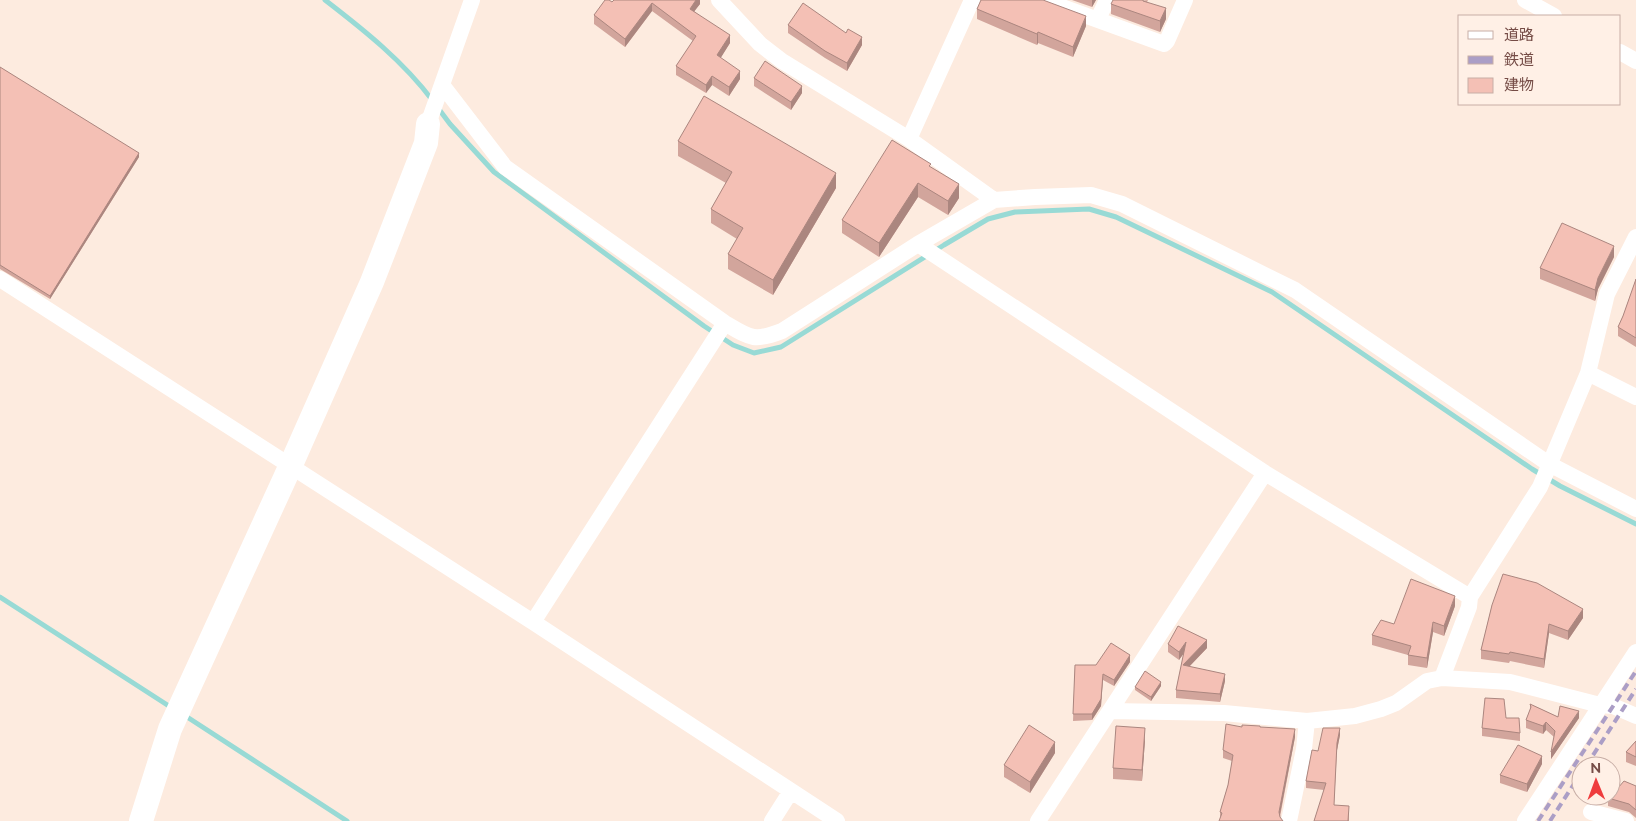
<svg xmlns="http://www.w3.org/2000/svg" width="1636" height="821" font-family="Raleway,'Noto Sans JP',sans-serif">
<style>
.lines{fill:none;stroke-linecap:round;stroke-linejoin:round}
.stream{stroke:#98dad5;stroke-width:5}
.street{stroke:#fff;stroke-width:16}
.secondary{stroke:#fff;stroke-width:24}
.rail{stroke:#ab9ec6;stroke-width:4;stroke-dasharray:8 5;stroke-linecap:butt}
.wall{fill:#d2a59c}
.shaded-wall{fill:#ab867f}
.building{fill:#f4c0b5;stroke:#ab867f}
</style>
<rect width="100%" height="100%" fill="#fdebdf"/>
<g class="lines">
<path class="stream" d="M 325,0 C 364,30 403,61 433,101
M 438,108 L 450,124 L 494,172 L 704,326 L 733,345 L 754,353 L 781,347 L 944,245 L 988,219 L 1015,212 L 1089,209 L 1116,217 L 1272,292 L 1532,469 L 1560,486 L 1636,524
M 0,597 L 172,708
M 184,715 L 347,821"/>
<path class="street" d="M 719,0 L 760,44 L 782,61 L 909,139 L 994,200
M 1043,0 L 1164,44 L 1167,41 L 1185,0
M 1525,0 L 1554,16
M 1098,19 L 1107,0
M 1620,52 L 1636,61
M 443,86 L 505,167 L 725,323 C 750,338 754,342 782,331 L 918,244
M 428,124 L 472,0
M 909,139 L 972,0
M 0,279 L 533,622 L 837,821
M 1588,373 L 1636,397
M 1470,597 L 1265,473 L 918,244 L 994,200 L 1035,197 L 1091,195 L 1122,204 L 1295,290 L 1549,464 L 1636,509
M 533,622 L 725,323
M 1442,678 L 1469,607 L 1470,597 L 1540,487 L 1588,373 L 1607,294 L 1636,237
M 1110,711 L 1224,713 L 1307,721 L 1355,716 L 1381,709 L 1396,703 L 1427,681 L 1442,678 L 1510,682 L 1600,705 L 1613,706 L 1636,716
M 1591,812 L 1626,821
M 772,821 L 791,791
M 1038,821 L 1265,473
M 1289,821 L 1304,749 L 1307,721
M 1525,821 L 1636,652"/>
<path class="secondary" d="M 141,821 L 170,729 L 290,467 L 372,282 L 426,143 L 428,124"/>
<path class="rail" d="M 1586,766 L 1636,689
M 1538,821 L 1636,671
M 1550,821 L 1581,773"/>
</g>
<path class="wall" d="M 700,0 L 700,4 L 694,11 L 730,43 L 720,58 L 740,79 L 729,96 L 712,85 L 706,93 L 676,75 L 676,66 L 693,41 L 652,11 L 625,47 L 594,24 L 594,15 L 612,2 Z
M 1072,0 L 1096,0 L 1092,7 Z
M 1148,0 L 1147,2 L 1166,19 L 1160,32 L 1111,14 L 1111,4 Z
M 977,9 L 1086,26 L 1073,57 L 1038,43 L 1037,45 L 977,19 Z
M 788,25 L 862,45 L 847,71 L 825,58 L 788,33 Z
M 0,67 L 139,157 L 50,299 L 0,269 Z
M 754,78 L 802,93 L 791,110 L 754,86 Z
M 678,141 L 836,188 L 773,295 L 728,269 L 728,254 L 737,239 L 711,223 L 711,209 L 726,183 L 678,156 Z
M 931,167 L 959,198 L 948,215 L 918,197 L 879,257 L 842,233 L 842,220 Z
M 1614,257 L 1598,289 L 1595,301 L 1540,279 L 1540,268 Z
M 1636,279 L 1636,347 L 1618,336 L 1618,327 L 1623,316 Z
M 1492,605 L 1583,618 L 1568,640 L 1549,633 L 1544,668 L 1510,661 L 1509,663 L 1481,659 L 1481,650 Z
M 1455,606 L 1444,636 L 1433,632 L 1427,668 L 1408,665 L 1408,655 L 1372,645 L 1372,635 L 1394,624 Z
M 1168,644 L 1207,648 L 1189,667 L 1225,681 L 1220,702 L 1176,698 L 1176,690 L 1184,653 L 1179,660 L 1168,652 Z
M 1130,662 L 1114,686 L 1103,680 L 1101,706 L 1092,720 L 1073,721 L 1075,665 L 1096,665 Z
M 1161,686 L 1151,701 L 1135,690 L 1135,687 Z
M 1530,704 L 1558,717 L 1579,718 L 1551,759 L 1554,737 L 1546,730 L 1543,734 L 1526,728 L 1526,720 L 1530,710 Z
M 1506,718 L 1520,733 L 1520,741 L 1482,736 L 1482,728 Z
M 1242,727 L 1260,727 L 1295,737 L 1280,817 L 1220,819 L 1220,812 L 1228,785 L 1232,761 L 1223,758 L 1223,750 Z
M 1340,735 L 1337,750 L 1334,805 L 1349,814 L 1349,821 L 1314,821 L 1324,790 L 1306,788 L 1306,781 L 1318,751 Z
M 1145,740 L 1142,781 L 1113,779 L 1113,768 Z
M 1636,741 L 1636,766 L 1626,762 L 1626,752 Z
M 1055,753 L 1030,793 L 1004,777 L 1004,765 Z
M 1542,764 L 1527,792 L 1500,783 L 1500,775 Z
M 1636,786 L 1636,818 L 1629,812 L 1608,806 L 1608,798 Z"/>
<path class="shaded-wall" d="M 696,0 L 700,0 L 700,4 L 690,17 L 690,9 Z
M 1092,0 L 1096,0 L 1092,7 Z
M 652,3 L 652,11 L 625,47 L 625,39 Z
M 1166,8 L 1166,19 L 1160,32 L 1160,21 Z
M 1086,16 L 1086,26 L 1073,57 L 1073,47 Z
M 1038,32 L 1038,43 L 1037,45 L 1037,34 Z
M 730,35 L 730,43 L 717,64 L 717,55 Z
M 862,37 L 862,45 L 847,71 L 847,63 Z
M 740,71 L 740,79 L 729,96 L 729,87 Z
M 712,76 L 712,85 L 706,93 L 706,85 Z
M 802,86 L 802,93 L 791,110 L 791,102 Z
M 139,153 L 139,157 L 50,299 L 50,296 Z
M 836,173 L 836,188 L 773,295 L 773,280 Z
M 918,183 L 918,197 L 879,257 L 879,243 Z
M 959,184 L 959,198 L 948,215 L 948,201 Z
M 1614,246 L 1614,257 L 1598,289 L 1595,301 L 1595,290 L 1598,278 Z
M 1455,596 L 1455,606 L 1444,636 L 1444,626 Z
M 1583,609 L 1583,618 L 1568,640 L 1568,631 Z
M 1433,622 L 1433,632 L 1427,668 L 1427,658 Z
M 1549,624 L 1549,633 L 1544,668 L 1544,659 Z
M 1207,640 L 1207,648 L 1183,673 L 1183,665 Z
M 1186,642 L 1186,650 L 1179,660 L 1179,652 Z
M 1130,655 L 1130,662 L 1114,686 L 1114,680 Z
M 1103,674 L 1101,706 L 1092,720 L 1092,714 Z
M 1225,674 L 1225,681 L 1220,702 L 1220,694 Z
M 1161,682 L 1161,686 L 1151,701 L 1151,697 Z
M 1579,711 L 1579,718 L 1551,759 L 1551,752 Z
M 1546,722 L 1546,730 L 1543,734 L 1543,726 Z
M 1145,728 L 1145,740 L 1142,781 L 1142,770 Z
M 1340,728 L 1340,735 L 1337,750 L 1337,743 Z
M 1295,729 L 1295,737 L 1279,819 L 1279,812 Z
M 1055,742 L 1055,753 L 1030,793 L 1030,782 Z
M 1542,756 L 1542,764 L 1527,792 L 1527,784 Z"/>
<path class="building" d="M 605,0 L 609,0 L 612,2 L 614,0 L 696,0 L 690,9 L 730,35 L 717,55 L 740,71 L 729,87 L 712,76 L 706,85 L 676,66 L 696,36 L 652,3 L 625,39 L 594,15 Z
M 981,0 L 1043,0 L 1086,16 L 1073,47 L 1038,32 L 1037,34 L 977,9 Z
M 1113,0 L 1143,0 L 1143,1 L 1166,8 L 1160,21 L 1111,4 Z
M 803,3 L 846,33 L 848,29 L 862,37 L 847,63 L 825,51 L 788,25 Z
M 765,61 L 802,86 L 791,102 L 754,78 Z
M 0,67 L 139,153 L 50,296 L 0,265 Z
M 704,96 L 836,173 L 773,280 L 728,254 L 743,228 L 711,209 L 732,172 L 678,141 Z
M 892,140 L 931,164 L 929,166 L 959,184 L 948,201 L 918,183 L 879,243 L 842,220 Z
M 1562,223 L 1614,246 L 1598,278 L 1595,290 L 1540,268 Z
M 1636,279 L 1636,338 L 1618,327 L 1623,316 Z
M 1503,574 L 1537,583 L 1583,609 L 1568,631 L 1549,624 L 1544,659 L 1510,652 L 1509,654 L 1481,650 L 1492,605 Z
M 1411,579 L 1455,596 L 1444,626 L 1433,622 L 1427,658 L 1408,655 L 1411,646 L 1372,635 L 1381,620 L 1394,624 Z
M 1178,626 L 1207,640 L 1183,665 L 1225,674 L 1220,694 L 1176,690 L 1186,642 L 1179,652 L 1168,644 Z
M 1111,643 L 1130,655 L 1114,680 L 1103,674 L 1101,699 L 1092,714 L 1073,714 L 1075,665 L 1096,665 Z
M 1145,671 L 1161,682 L 1151,697 L 1135,687 Z
M 1485,698 L 1504,699 L 1506,718 L 1519,718 L 1520,733 L 1482,728 Z
M 1530,704 L 1558,717 L 1560,706 L 1579,711 L 1551,752 L 1555,731 L 1546,722 L 1543,726 L 1526,720 L 1531,707 Z
M 1226,724 L 1242,727 L 1242,725 L 1260,726 L 1260,727 L 1295,729 L 1279,812 L 1280,817 L 1283,821 L 1219,821 L 1222,813 L 1220,812 L 1228,785 L 1233,755 L 1223,750 Z
M 1029,725 L 1055,742 L 1030,782 L 1004,765 Z
M 1116,726 L 1145,728 L 1142,770 L 1113,768 Z
M 1323,728 L 1340,728 L 1337,743 L 1334,805 L 1349,806 L 1348,821 L 1314,821 L 1326,783 L 1306,781 L 1312,750 L 1318,751 Z
M 1636,741 L 1636,757 L 1626,752 Z
M 1518,745 L 1542,756 L 1527,784 L 1500,775 Z
M 1624,781 L 1636,786 L 1636,810 L 1629,804 L 1608,798 L 1611,796 Z"/>
<rect x="1458" y="15" width="162" height="90" fill="#fff0e6" stroke="#c8aea6"/>
<rect x="1468" y="31" width="25" height="8" fill="#ffffff" stroke="#c8aea6"/>
<text x="1504" y="40" font-size="15" fill="#754c46">道路</text>
<rect x="1468" y="56" width="25" height="8" fill="#ab9ec6" stroke="#c8aea6"/>
<text x="1504" y="65" font-size="15" fill="#754c46">鉄道</text>
<rect x="1468" y="78" width="25" height="15" fill="#f4c0b5" stroke="#c8aea6"/>
<text x="1504" y="90" font-size="15" fill="#754c46">建物</text>
<g transform="translate(1596 781) rotate(359)"><circle r="24" fill="#fff0e6" stroke="#c8aea6"/>
<path d="M0-4L9 19L0 12L-9 19Z" fill="#ef3c3d"/>
<text y="-8" font-size="14" font-weight="bold" text-anchor="middle" fill="#754c46">N</text>
</g>
</svg>
